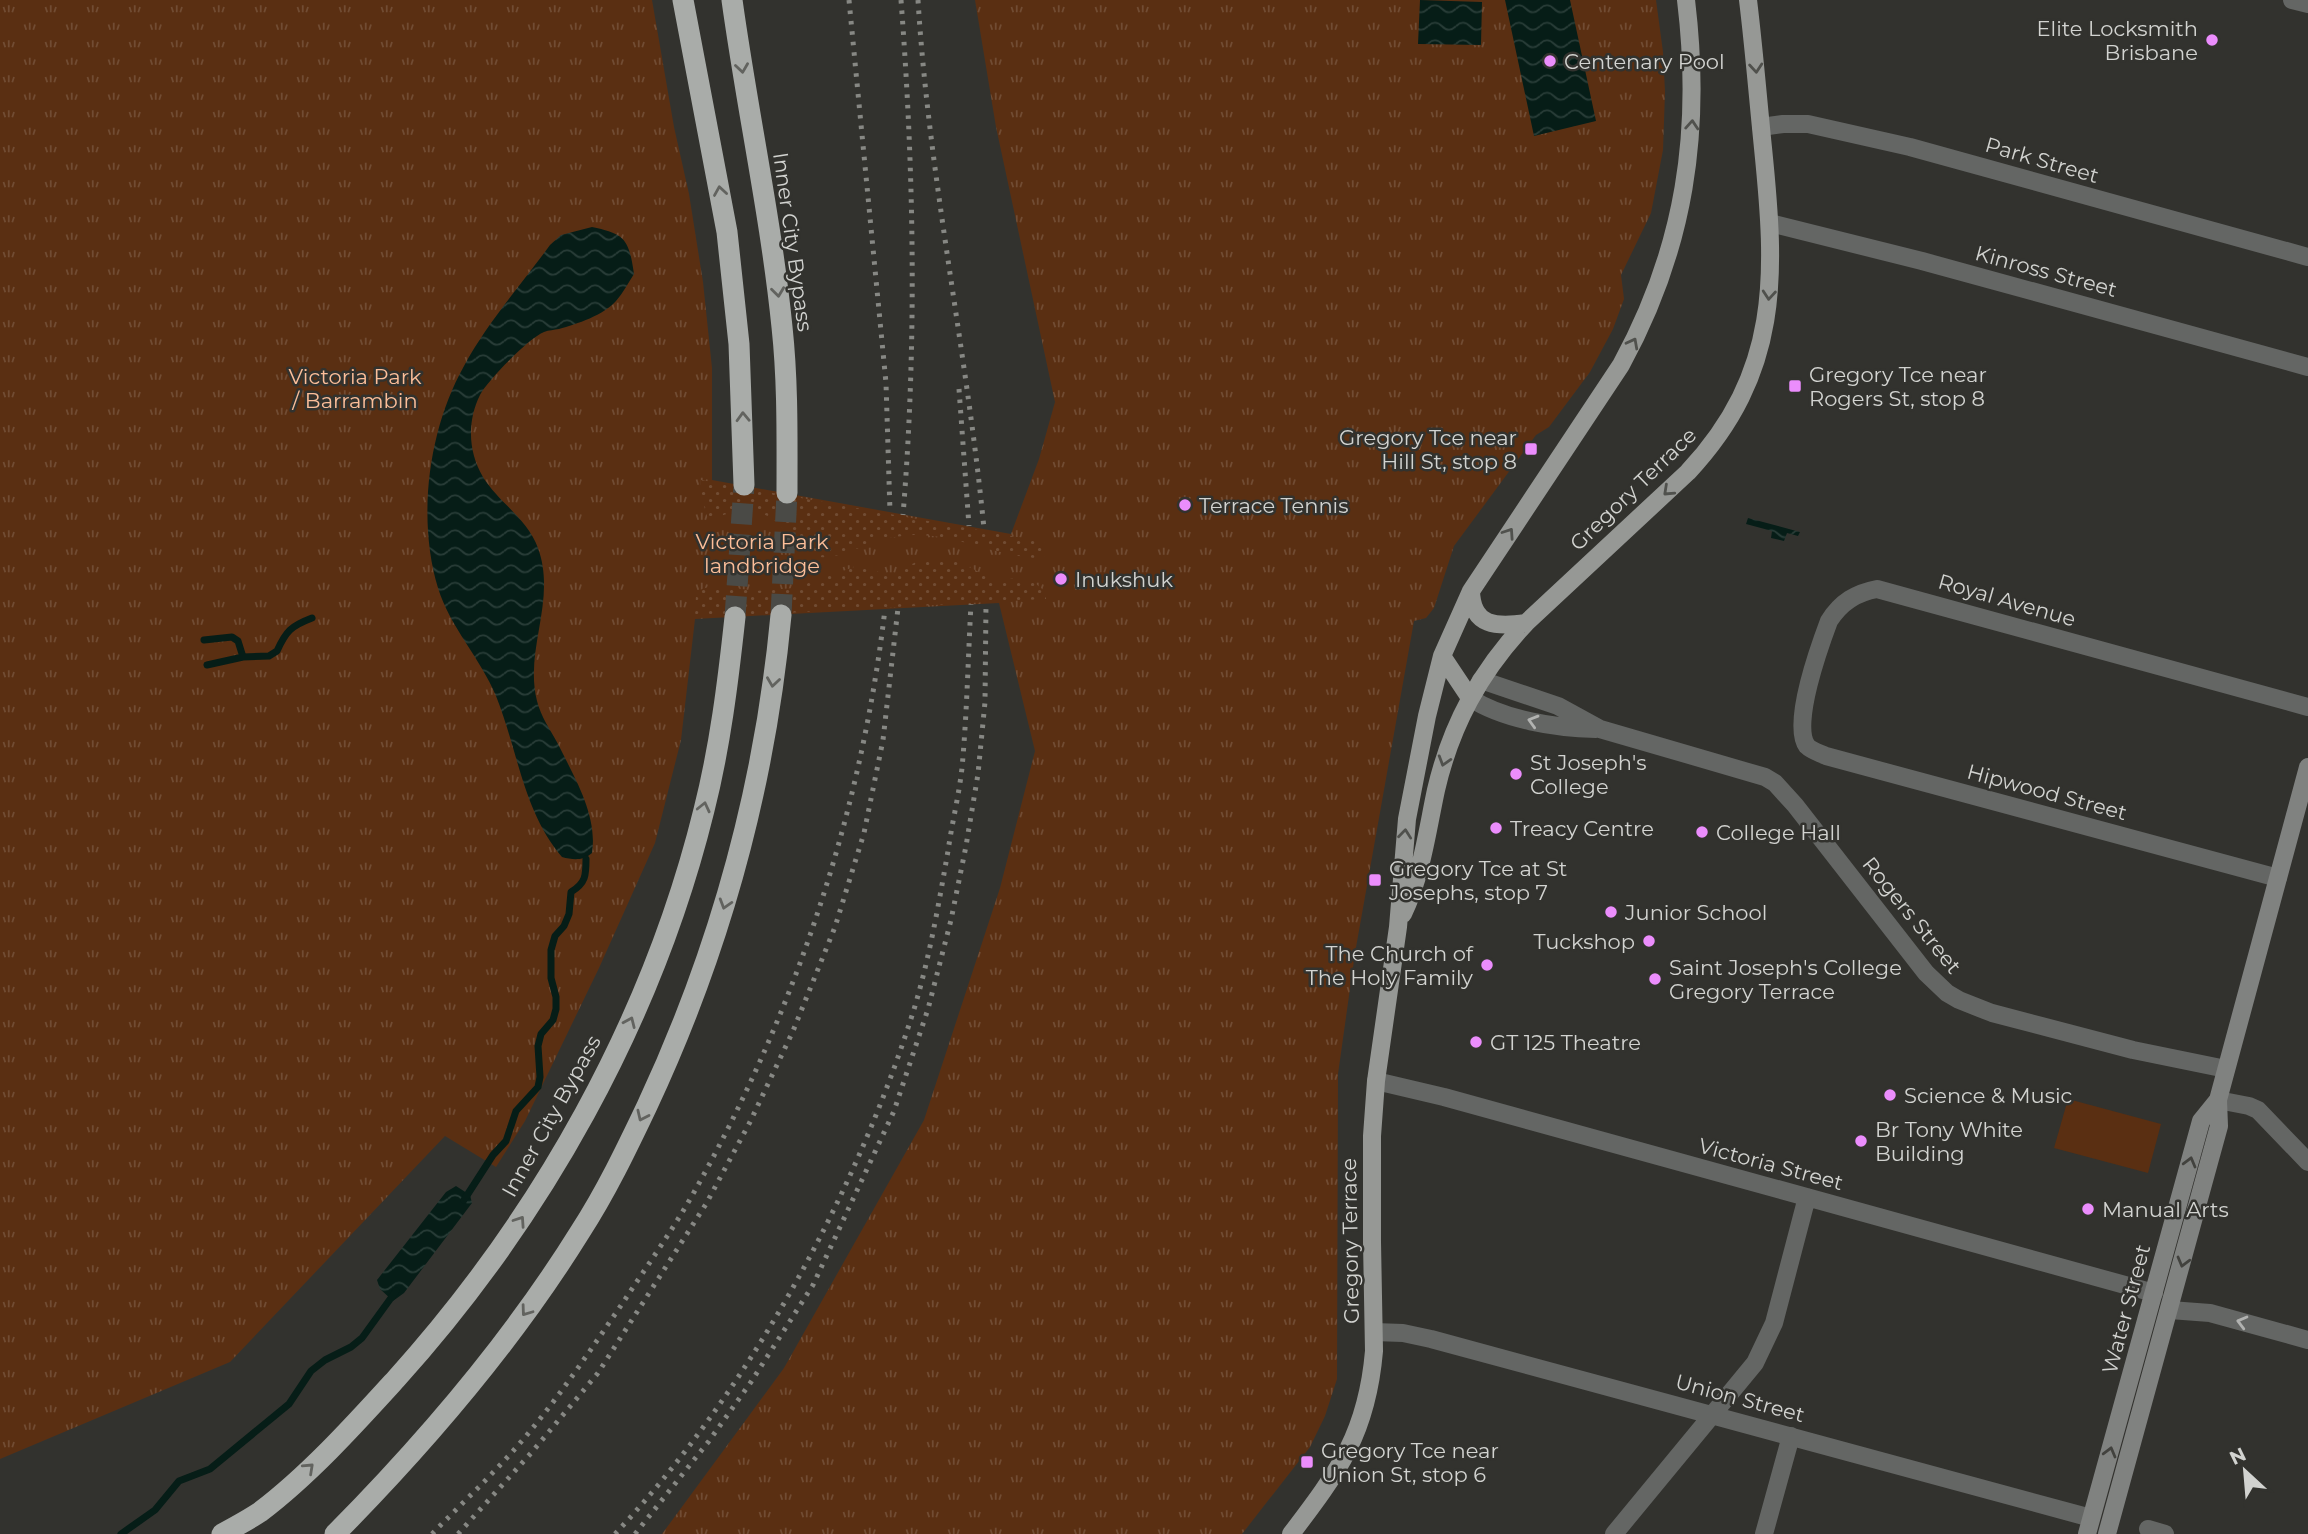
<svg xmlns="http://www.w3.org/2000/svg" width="2308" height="1534" font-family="Montserrat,sans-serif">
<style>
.grass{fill:#5a2f12}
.park{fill:url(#park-tufts)}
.garden{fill:url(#garden-dots)}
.water{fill:url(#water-waves)}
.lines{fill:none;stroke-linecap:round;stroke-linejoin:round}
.stream{stroke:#061d17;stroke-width:7}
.motorway-tunnel{stroke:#4a4a46;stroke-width:21;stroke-dasharray:21 10;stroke-linecap:butt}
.minor{stroke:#646664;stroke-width:18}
.secondary{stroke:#808280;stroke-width:18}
.primary{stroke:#969895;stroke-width:18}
.motorway{stroke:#a9aca9;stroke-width:21}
.rail{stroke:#878884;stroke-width:5;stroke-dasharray:3.5 7;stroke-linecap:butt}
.oneway{stroke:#62635f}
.oneway2{stroke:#50514d}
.oneway3{stroke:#b1b2b0}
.oneway4{stroke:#42423e}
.poi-dot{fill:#eb8dfc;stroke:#32322e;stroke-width:2.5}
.labels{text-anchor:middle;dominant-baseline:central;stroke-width:5;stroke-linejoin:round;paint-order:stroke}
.poi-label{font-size:21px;fill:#d2d3d0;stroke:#32322e;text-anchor:start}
.street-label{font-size:21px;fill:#d2d3d0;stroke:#32322e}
.park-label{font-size:21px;fill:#fcbe99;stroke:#32322e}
</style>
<defs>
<pattern id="park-tufts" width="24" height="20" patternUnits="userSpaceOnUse" patternTransform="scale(1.75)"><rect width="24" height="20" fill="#5a2f12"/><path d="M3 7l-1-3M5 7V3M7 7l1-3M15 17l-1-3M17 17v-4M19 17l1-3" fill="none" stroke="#714c33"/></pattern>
<pattern id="garden-dots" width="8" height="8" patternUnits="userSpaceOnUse" patternTransform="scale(1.75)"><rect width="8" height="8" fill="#5a2f12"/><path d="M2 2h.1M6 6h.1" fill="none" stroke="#714c33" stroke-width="1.8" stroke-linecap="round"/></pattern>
<pattern id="water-waves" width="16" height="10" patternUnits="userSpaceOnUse" patternTransform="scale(1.75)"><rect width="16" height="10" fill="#061d17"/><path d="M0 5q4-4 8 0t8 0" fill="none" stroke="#293d38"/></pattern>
</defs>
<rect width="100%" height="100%" fill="#32322e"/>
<path class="grass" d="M 2068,1099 L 2161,1124 L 2148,1173 L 2054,1148 Z"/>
<path class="park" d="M 0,0 L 652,0 L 674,127 L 689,194 L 703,282 L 712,368 L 712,480 L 1011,534 L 1039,459 L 1055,402 L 996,127 L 975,0 L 1656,0 L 1663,52 L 1665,92 L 1663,150 L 1651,213 L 1621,275 L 1624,299 L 1613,329 L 1590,372 L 1549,427 L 1536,435 L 1454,546 L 1434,608 L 1426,618 L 1414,621 L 1355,953 L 1338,1074 L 1337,1379 L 1325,1416 L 1310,1447 L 1242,1534 L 662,1534 L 784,1368 L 924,1120 L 1000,888 L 1035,751 L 999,603 L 695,619 L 681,740 L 655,843 L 599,968 L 525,1121 L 496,1167 L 445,1136 L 230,1362 L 0,1459 Z"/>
<path class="garden" d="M 701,480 L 1045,542 L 1045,558 C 999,559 958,533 913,535 C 902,536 891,537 880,540 C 859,546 836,562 813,556 C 789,550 792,537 779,524 C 759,505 730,509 709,522 L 701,496 Z
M 936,558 L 957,561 L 995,580 L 1022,578 L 1036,584 L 1046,592 L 1046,599 L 695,618 L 696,594 L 702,589 L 715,585 L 755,591 L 794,588 L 857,566 L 866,567 L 881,573 L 893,574 L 916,562 Z"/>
<path class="water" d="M 1420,0 L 1482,2 L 1481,45 L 1418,44 Z
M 1505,0 L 1570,0 L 1596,121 L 1534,136 Z
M 592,227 C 626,234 629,240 634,274 C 628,283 623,293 616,301 C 604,315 577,324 559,329 C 554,330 549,330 544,332 C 529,338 487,381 480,395 C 467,421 468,452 483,477 C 499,503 527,518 538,548 C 557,601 524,649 537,701 C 541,717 550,729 558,744 C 574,777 598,815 592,853 C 583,861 573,860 562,857 C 523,811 518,751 496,696 C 481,659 450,627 438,588 C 417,519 428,430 464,366 C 487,323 521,285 550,245 L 561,235 Z
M 1748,518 L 1800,532 L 1798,536 L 1787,533 L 1784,541 L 1771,538 L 1772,531 L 1746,524 Z
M 456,1186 L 470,1195 L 472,1203 L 404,1293 L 393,1301 L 380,1289 L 377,1280 L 446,1192 Z"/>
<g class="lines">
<path class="stream" d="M 204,640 L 232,637 L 238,641 L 243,657 L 269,656 L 277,651 C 286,631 291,626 312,618
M 207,665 L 243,657
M 464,1200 L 493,1155 L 506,1141 L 516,1111 L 538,1087 L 540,1077 L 538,1046 L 541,1034 L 553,1020 L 556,1009 L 556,997 L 551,978 L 551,950 L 555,936 L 564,926 L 569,914 L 571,892 C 586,883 586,875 586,859
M 121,1534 L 155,1510 L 179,1481 L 210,1469 L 289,1404 L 311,1371 L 325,1360 L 351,1347 L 362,1338 L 396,1291"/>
<path class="motorway-tunnel" d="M 781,615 L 787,493
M 735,617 L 744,485"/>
<path class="minor" d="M 2292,0 L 2308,4
M 1761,127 L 1783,124 L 1808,124 L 1910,147 L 2308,257
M 1770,223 L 1922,261 L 2308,367
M 1481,680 L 1558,706 L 1600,729 L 1765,777 L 1775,783 L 1795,805 L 1926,973 L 1947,993 L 1959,1000 L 1992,1013 L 2133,1050 L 2226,1069
M 1470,698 C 1504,720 1556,728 1596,729
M 2278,878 L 1826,756 C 1820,753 1812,751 1807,746 C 1791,725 1820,645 1829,621 C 1841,602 1856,593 1877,589 L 2308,707
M 1376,1081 L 1444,1097 L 2154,1293
M 2218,1100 L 2249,1106 L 2258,1110 L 2308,1162
M 2170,1310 L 2210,1313 L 2308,1340
M 1374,1332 L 1403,1333 L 1431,1339 L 2091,1518
M 2148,1529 L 2165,1534
M 1614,1534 L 1755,1363 L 1774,1323 L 1807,1197
M 1764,1534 L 1791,1436"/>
<path class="secondary" d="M 2087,1534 L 2201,1121 L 2218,1100
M 2107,1534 L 2219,1126 L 2218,1100 L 2308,767"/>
<path class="primary" d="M 1471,591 C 1472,627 1497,627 1526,623
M 1442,656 L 1470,698
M 1403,914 C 1422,874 1427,832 1436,790 C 1451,725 1480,672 1526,623 L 1688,472 C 1781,372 1776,276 1763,148 C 1758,99 1754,49 1748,0
M 1291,1534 C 1339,1471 1367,1433 1374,1351 L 1372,1242 L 1372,1136 L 1376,1081 L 1398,927 L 1407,819 L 1427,716 L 1442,656 L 1471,591 L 1621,365 C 1685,248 1702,132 1686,0"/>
<path class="motorway" d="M 683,0 L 727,232 L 739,344 L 744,485
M 732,0 C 747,109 771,218 782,327 C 788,383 787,437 787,493
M 222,1534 C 235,1527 248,1520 260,1512 C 309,1475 355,1424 396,1379 C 541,1218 652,1021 704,810 C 720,747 728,682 735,617
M 335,1534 C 427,1441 511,1343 580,1232 C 606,1192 627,1148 647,1106 C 720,950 765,786 781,615"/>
<path class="rail" d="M 849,0 L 886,383 L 890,512
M 901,0 C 914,171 917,343 903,515
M 918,0 C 929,178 967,352 984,529
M 959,389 L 969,526
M 432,1534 C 465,1500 501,1467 531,1430 C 564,1390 594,1345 624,1301 C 647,1266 672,1231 693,1194 C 795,1013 861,815 885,609
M 458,1534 L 532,1452 L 598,1373 L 706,1204 L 750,1122 L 793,1031 L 835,927 L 864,833 L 883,740 L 898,608
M 615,1534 C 749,1391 857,1193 915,1006 C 930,955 939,902 948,851 C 952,823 959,795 962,768 C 967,713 968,659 971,604
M 635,1534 L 709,1441 L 751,1382 L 813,1285 L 894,1111 L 928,1009 L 951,920 L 966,846 L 978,774 L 985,702 L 986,604"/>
</g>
<defs><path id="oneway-chevron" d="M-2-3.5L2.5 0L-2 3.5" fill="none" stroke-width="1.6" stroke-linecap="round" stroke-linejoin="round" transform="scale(1.75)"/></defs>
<g class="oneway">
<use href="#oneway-chevron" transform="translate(742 68) rotate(82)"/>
<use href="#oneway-chevron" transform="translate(720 191) rotate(-99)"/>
<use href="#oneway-chevron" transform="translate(778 292) rotate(83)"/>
<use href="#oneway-chevron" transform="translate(743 417) rotate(-92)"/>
<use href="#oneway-chevron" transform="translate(773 682) rotate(98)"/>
<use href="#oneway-chevron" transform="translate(704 807) rotate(-77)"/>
<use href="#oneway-chevron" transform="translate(725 904) rotate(107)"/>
<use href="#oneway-chevron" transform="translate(630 1022) rotate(-66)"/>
<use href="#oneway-chevron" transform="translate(642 1116) rotate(115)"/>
<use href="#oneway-chevron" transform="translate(520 1221) rotate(-56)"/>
<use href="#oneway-chevron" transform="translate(526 1311) rotate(126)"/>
<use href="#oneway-chevron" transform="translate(309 1468) rotate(-43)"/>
</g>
<g class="oneway2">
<use href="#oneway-chevron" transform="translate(1756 68) rotate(85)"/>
<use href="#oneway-chevron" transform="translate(1692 125) rotate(-86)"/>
<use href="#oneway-chevron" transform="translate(1769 295) rotate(95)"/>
<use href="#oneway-chevron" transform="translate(1633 343) rotate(-62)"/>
<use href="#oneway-chevron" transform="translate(1668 491) rotate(137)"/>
<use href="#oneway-chevron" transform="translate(1509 533) rotate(-56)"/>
<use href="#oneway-chevron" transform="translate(1444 761) rotate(107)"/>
<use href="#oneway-chevron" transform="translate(1405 834) rotate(-84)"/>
</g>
<g class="oneway3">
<use href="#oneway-chevron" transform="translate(1533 721) rotate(-164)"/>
<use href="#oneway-chevron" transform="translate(2242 1322) rotate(-165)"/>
</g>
<g class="oneway4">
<use href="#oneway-chevron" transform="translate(2190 1162) rotate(-75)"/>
<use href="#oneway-chevron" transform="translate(2183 1262) rotate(105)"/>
<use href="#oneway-chevron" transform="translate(2110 1452) rotate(-75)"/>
</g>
<g class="poi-dot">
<circle cx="2212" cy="40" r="7"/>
<circle cx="1550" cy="61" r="7"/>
<rect x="1788" y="379" width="14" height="14" rx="3.5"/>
<rect x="1524" y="442" width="14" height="14" rx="3.5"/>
<circle cx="1185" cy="505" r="7"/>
<circle cx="1061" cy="579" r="7"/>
<circle cx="1516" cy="774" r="7"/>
<circle cx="1496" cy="828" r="7"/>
<circle cx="1702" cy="832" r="7"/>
<rect x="1368" y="873" width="14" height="14" rx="3.5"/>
<circle cx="1611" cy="912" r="7"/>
<circle cx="1649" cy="941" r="7"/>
<circle cx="1487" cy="965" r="7"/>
<circle cx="1655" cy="979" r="7"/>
<circle cx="1476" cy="1042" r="7"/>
<circle cx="1890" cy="1095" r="7"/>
<circle cx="1861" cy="1141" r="7"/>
<circle cx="2088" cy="1209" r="7"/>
<rect x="1300" y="1455" width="14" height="14" rx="3.5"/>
</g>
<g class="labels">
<g class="poi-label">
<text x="2198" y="28" text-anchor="end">Elite Locksmith<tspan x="2198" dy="24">Brisbane</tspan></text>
<text x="1564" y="61">Centenary Pool</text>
<text x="1809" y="374">Gregory Tce near<tspan x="1809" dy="24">Rogers St, stop 8</tspan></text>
<text x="1517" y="437" text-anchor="end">Gregory Tce near<tspan x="1517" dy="24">Hill St, stop 8</tspan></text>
<text x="1199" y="505">Terrace Tennis</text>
<text x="1075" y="579">Inukshuk</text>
<text x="1530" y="762">St Joseph's<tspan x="1530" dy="24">College</tspan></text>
<text x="1510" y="828">Treacy Centre</text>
<text x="1716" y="832">College Hall</text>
<text x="1389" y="868">Gregory Tce at St<tspan x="1389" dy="24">Josephs, stop 7</tspan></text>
<text x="1625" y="912">Junior School</text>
<text x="1635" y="941" text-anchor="end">Tuckshop</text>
<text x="1473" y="953" text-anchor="end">The Church of<tspan x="1473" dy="24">The Holy Family</tspan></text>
<text x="1669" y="967">Saint Joseph's College<tspan x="1669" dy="24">Gregory Terrace</tspan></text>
<text x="1490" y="1042">GT 125 Theatre</text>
<text x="1904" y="1095">Science &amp; Music</text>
<text x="1875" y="1129">Br Tony White<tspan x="1875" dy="24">Building</tspan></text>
<text x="2102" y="1209">Manual Arts</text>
<text x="1321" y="1450">Gregory Tce near<tspan x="1321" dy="24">Union St, stop 6</tspan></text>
</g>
<g class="street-label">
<text transform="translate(2042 160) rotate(16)">Park Street</text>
<text transform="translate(793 242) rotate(82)">Inner City Bypass</text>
<text transform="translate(2046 271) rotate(15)">Kinross Street</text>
<text transform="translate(1633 489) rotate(-44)">Gregory Terrace</text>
<text transform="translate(2007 600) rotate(16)">Royal Avenue</text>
<text transform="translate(2047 792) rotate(15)">Hipwood Street</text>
<text transform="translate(1912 915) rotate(51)">Rogers Street</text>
<text transform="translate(551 1116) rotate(-61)">Inner City Bypass</text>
<text transform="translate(1771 1164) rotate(15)">Victoria Street</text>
<text transform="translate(1350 1241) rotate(-91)">Gregory Terrace</text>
<text transform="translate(2126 1309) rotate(-75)">Water Street</text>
<text transform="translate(1740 1398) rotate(15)">Union Street</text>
</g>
<g class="park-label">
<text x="355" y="376">Victoria Park<tspan x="355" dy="24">/ Barrambin</tspan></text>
<text x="762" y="541">Victoria Park<tspan x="762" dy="24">landbridge</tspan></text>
</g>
</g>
<g transform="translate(2245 1471) rotate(334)" stroke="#32322e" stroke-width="5" paint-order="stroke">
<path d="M0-5L12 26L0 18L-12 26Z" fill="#d2d3d0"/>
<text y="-10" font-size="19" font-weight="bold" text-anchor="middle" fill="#d2d3d0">N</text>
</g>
</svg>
